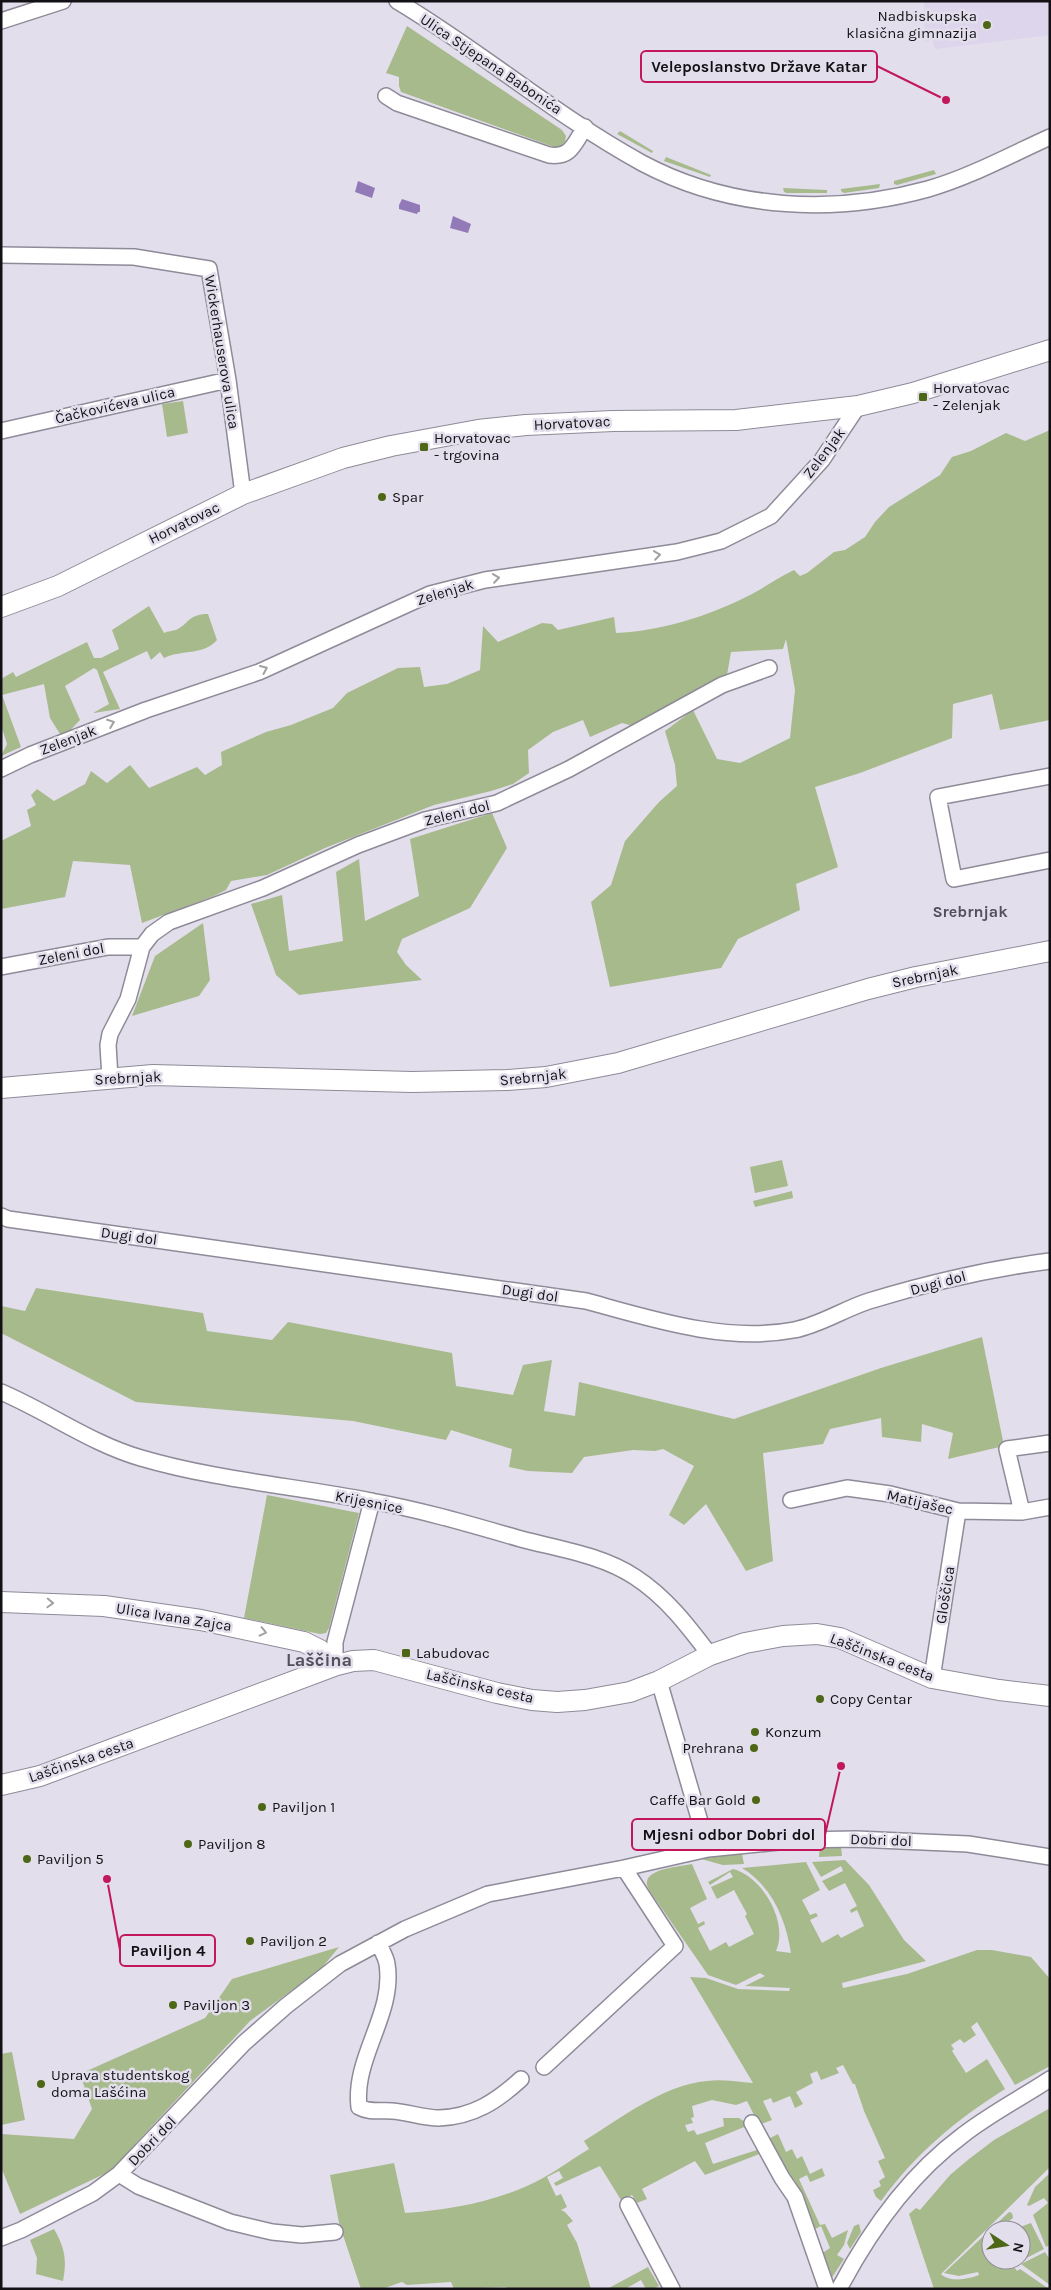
<svg xmlns="http://www.w3.org/2000/svg" width="1051" height="2290" font-family="Karla,sans-serif">
<style>
.built{fill:#dcd5eb}
.green{fill:#a7ba8c}
.water{fill:#927ab8}
.lines{fill:none;stroke-linecap:round;stroke-linejoin:round}
.street-casing{stroke:#8f8a98;stroke-width:18}
.secondary-casing{stroke:#8f8a98;stroke-width:22}
.street{stroke:#fff;stroke-width:15}
.secondary{stroke:#fff;stroke-width:20}
.oneway{stroke:#a1a0a2}
.poi-dot{fill:#4d6717;stroke:#e3deec;stroke-width:2}
.labels{text-anchor:middle;dominant-baseline:central;stroke-width:5;stroke-linejoin:round;paint-order:stroke}
.poi-label{font-size:15px;fill:#131116;stroke:#e3deec;text-anchor:start}
.street-label{font-size:15px;fill:#131116;stroke:#e3deec}
.neighbourhood-label{font-size:16px;font-weight:bold;fill:#534f5b;stroke:#e3deec}
.quarter-label{font-size:18px;font-weight:bold;fill:#534f5b;stroke:#e3deec}
.leader{fill:none;stroke:#c2185b;stroke-width:2}
.callout-dot{fill:#c2185b;stroke:#e3deec;stroke-width:2}
.callout{fill:#e3deec;stroke:#c2185b;stroke-width:2}
.callout-label{font-size:16px;text-anchor:middle;font-weight:bold;fill:#131116}
</style>
<rect width="100%" height="100%" fill="#e3deec"/>
<path class="built" d="M 924,1 L 1050,1 L 1050,35 L 935,49 L 932,40 L 925,43 Z"/>
<path class="green" d="M 407,26 L 562,130 L 566,136 L 565,142 L 559,147 L 554,147 L 401,92 L 399,86 L 399,77 L 386,73 Z
M 620,131 L 653,151 L 652,153 L 617,134 Z
M 666,157 L 711,175 L 710,177 L 664,161 Z
M 934,170 L 936,174 L 897,185 L 894,184 L 894,181 Z
M 880,184 L 879,188 L 844,193 L 841,191 L 841,189 Z
M 783,188 L 827,190 L 827,193 L 787,193 L 784,192 Z
M 183,401 L 188,433 L 167,437 L 162,404 Z
M 1050,430 L 1050,720 L 1000,730 L 992,694 L 953,704 L 952,738 L 860,773 L 815,787 L 838,867 L 796,884 L 800,910 L 738,939 L 721,968 L 610,987 L 591,902 L 611,885 L 625,841 L 659,802 L 677,786 L 675,765 L 665,731 L 693,710 L 717,759 L 740,763 L 790,738 L 795,690 L 786,639 L 783,649 L 731,652 L 727,675 L 633,726 L 622,723 L 590,737 L 583,720 L 553,732 L 528,750 L 529,773 L 513,784 L 491,791 L 434,805 L 325,848 L 267,875 L 231,881 L 226,890 L 214,896 L 142,923 L 130,865 L 73,861 L 65,897 L 1,909 L 1,841 L 31,826 L 27,810 L 36,805 L 31,795 L 37,789 L 54,801 L 85,784 L 91,771 L 107,783 L 130,765 L 149,788 L 197,767 L 205,775 L 222,765 L 221,752 L 266,732 L 291,725 L 333,708 L 347,693 L 398,668 L 420,667 L 424,687 L 447,684 L 480,670 L 483,626 L 498,642 L 542,623 L 552,624 L 558,630 L 614,617 L 616,633 C 660,631 706,617 746,597 C 763,589 777,578 794,570 L 800,576 L 807,573 L 834,552 L 845,550 L 865,537 L 875,522 L 889,507 L 940,475 L 952,457 L 971,451 L 1006,433 L 1025,441 Z
M 149,606 L 164,633 C 168,631 172,631 176,630 C 189,624 188,614 208,614 L 217,640 C 203,656 183,649 164,658 L 160,652 L 151,660 L 147,651 L 103,672 L 120,709 L 93,713 L 109,704 L 97,670 L 94,668 L 65,686 L 80,720 L 65,736 L 60,734 L 50,718 L 44,684 L 2,695 L 21,747 L 1,756 L 7,744 L 1,725 L 1,679 L 13,672 L 16,677 L 87,642 L 94,658 L 101,658 L 119,649 L 112,630 Z
M 492,813 L 507,848 L 470,908 L 402,939 L 397,952 L 406,965 L 422,980 L 299,995 L 276,975 L 251,904 L 282,895 L 289,951 L 343,941 L 336,872 L 359,859 L 365,921 L 419,896 L 410,839 Z
M 203,923 L 210,980 L 199,996 L 132,1016 L 155,956 Z
M 782,1160 L 788,1186 L 755,1193 L 750,1167 Z
M 792,1191 L 793,1198 L 755,1207 L 753,1201 Z
M 36,1288 L 203,1313 L 207,1331 L 272,1340 L 288,1322 L 452,1353 L 456,1386 L 513,1395 L 523,1365 L 552,1360 L 544,1411 L 575,1416 L 579,1382 L 734,1419 L 881,1368 L 982,1337 L 1004,1446 L 948,1459 L 953,1433 L 922,1424 L 921,1442 L 882,1437 L 881,1418 L 830,1429 L 823,1444 L 763,1453 L 773,1561 L 746,1571 L 706,1504 L 684,1525 L 669,1515 L 694,1466 L 663,1449 L 655,1451 L 633,1450 L 584,1457 L 572,1473 L 528,1471 L 509,1467 L 512,1449 L 451,1430 L 446,1440 L 353,1421 L 136,1402 L 1,1333 L 1,1306 L 25,1311 Z
M 267,1495 L 359,1513 L 329,1628 L 326,1633 L 320,1634 L 244,1618 Z
M 820,1845 L 841,1846 L 842,1856 L 819,1857 Z
M 738,1852 L 742,1854 L 744,1864 L 723,1865 L 701,1859 Z
M 845,1860 L 869,1885 L 904,1940 L 926,1961 L 842,1983 L 843,1988 L 907,1974 L 977,1950 L 992,1950 L 1031,1957 L 1050,1979 L 1050,2066 L 1015,2085 L 977,2022 L 971,2027 L 976,2035 L 964,2043 L 960,2039 L 951,2045 L 954,2049 L 952,2051 L 966,2073 L 987,2059 L 1005,2089 C 955,2121 917,2152 881,2201 L 876,2197 L 873,2190 L 881,2186 L 879,2181 L 885,2177 L 878,2161 L 885,2158 L 864,2111 L 855,2084 L 853,2084 L 843,2065 L 836,2068 L 839,2073 L 821,2080 L 817,2071 L 810,2074 L 813,2083 L 796,2092 L 803,2104 L 795,2108 L 790,2096 L 773,2103 L 771,2098 L 763,2101 L 772,2120 L 759,2125 L 747,2101 L 736,2105 L 712,2100 L 692,2106 L 694,2117 L 691,2118 L 693,2123 L 685,2125 L 688,2132 L 694,2130 L 697,2135 L 724,2126 L 723,2118 L 739,2118 L 749,2125 L 705,2143 L 713,2164 L 760,2149 L 762,2153 L 705,2175 L 695,2161 L 642,2189 L 647,2199 L 637,2203 L 632,2195 L 621,2200 L 600,2166 L 556,2186 L 554,2183 L 563,2178 L 559,2171 L 547,2177 L 556,2196 L 561,2194 L 567,2207 L 561,2210 L 565,2212 L 573,2221 L 567,2225 L 577,2243 L 591,2289 L 507,2289 L 506,2287 L 454,2289 L 451,2282 L 407,2285 L 402,2282 L 382,2289 L 361,2289 L 339,2223 L 330,2175 L 394,2163 L 405,2213 C 452,2210 501,2201 543,2178 C 559,2169 574,2158 589,2149 L 584,2141 C 621,2118 663,2085 707,2081 C 722,2079 738,2082 753,2083 L 690,1977 L 706,1978 L 738,1989 L 789,1991 L 790,1988 L 745,1986 L 765,1976 L 760,1973 L 736,1985 L 708,1975 L 649,1890 C 637,1869 678,1867 692,1864 L 707,1899 L 690,1908 L 698,1924 L 704,1921 L 705,1924 L 698,1928 L 710,1951 L 726,1942 L 729,1947 L 754,1934 L 745,1916 L 747,1914 L 734,1890 L 717,1899 L 711,1887 L 733,1877 L 730,1872 L 710,1885 L 708,1882 L 733,1869 C 762,1876 789,1922 776,1951 L 791,1953 C 786,1920 772,1886 742,1868 L 806,1862 L 820,1890 L 802,1900 L 810,1915 L 816,1913 L 818,1916 L 810,1920 L 822,1943 L 838,1934 L 841,1938 L 864,1926 L 857,1910 L 851,1913 L 850,1910 L 857,1906 L 845,1883 L 829,1891 L 822,1881 L 843,1871 L 841,1866 L 821,1877 L 812,1862 Z
M 339,1947 L 321,1969 L 250,2021 L 137,2142 L 121,2166 L 20,2214 L 1,2167 L 1,2134 L 74,2139 L 92,2109 L 80,2074 L 205,2018 L 232,1979 Z
M 12,2052 L 25,2120 L 1,2125 L 1,2054 Z
M 1050,2108 L 1050,2167 L 941,2274 C 950,2283 968,2279 979,2275 L 978,2272 L 959,2276 L 944,2273 L 1009,2212 L 1012,2213 L 1013,2218 L 1002,2226 L 1005,2230 L 991,2230 L 991,2260 L 1010,2260 L 1017,2271 L 1020,2269 L 1049,2289 L 934,2289 L 909,2214 L 916,2208 L 920,2210 L 950,2175 L 969,2159 L 994,2140 Z
M 778,2134 L 786,2152 L 792,2149 L 797,2159 L 802,2156 L 810,2174 L 822,2168 L 825,2176 L 810,2182 L 807,2175 L 799,2179 L 820,2225 L 825,2224 L 832,2238 L 848,2230 L 844,2245 L 837,2255 L 844,2259 L 831,2279 L 821,2254 L 830,2248 L 821,2226 L 811,2231 L 795,2181 L 789,2179 L 768,2139 Z
M 1050,2173 L 1050,2245 L 1046,2247 L 1033,2215 L 1048,2203 L 1044,2198 L 1029,2206 L 1027,2205 L 1035,2187 Z
M 1031,2223 L 1044,2249 L 1017,2263 L 1013,2260 L 1021,2260 L 1020,2227 Z
M 859,2224 L 861,2232 L 850,2249 L 847,2243 L 854,2226 Z
M 54,2229 C 65,2248 67,2260 63,2281 L 36,2274 L 37,2258 L 30,2240 Z
M 1045,2252 L 1050,2260 L 1050,2285 L 1021,2264 Z
M 648,2267 L 659,2286 L 653,2289 L 646,2289 L 641,2280 L 625,2289 L 607,2289 Z"/>
<path class="water" d="M 358,181 L 375,188 L 372,198 L 355,192 Z
M 402,199 L 420,205 L 420,212 L 418,212 L 417,214 L 399,209 L 399,205 Z
M 453,216 L 471,224 L 468,233 L 450,228 Z"/>
<g class="lines">
<g class="street-casing">
<path id="street" d="M 397,1 C 481,51 556,116 642,163 C 730,210 834,215 928,189 C 970,177 1010,155 1050,137
M 1,21 L 63,1
M 386,96 L 397,103 L 549,155 C 571,158 574,144 585,127
M 1,255 L 134,257 L 209,269 L 228,380 L 243,494
M 1,431 L 228,380
M 1,769 L 30,755 L 146,710 L 259,672 L 430,594 L 485,580 L 677,552 L 721,541 L 771,516 L 822,460 L 858,406
M 1050,776 L 938,797 L 954,879 L 1050,860
M 1,967 L 108,947 L 142,947
M 110,1078 L 108,1045 L 110,1034 L 128,999 L 142,947 L 152,934 L 169,922 L 263,888 L 358,845 L 425,820 L 497,803 L 569,769 L 722,685 L 769,668
M 1,1216 L 8,1219 L 586,1301 C 652,1319 725,1343 794,1330 C 820,1325 844,1309 869,1301 C 928,1283 988,1269 1050,1261
M 1,1392 C 48,1412 92,1444 141,1458 C 216,1480 295,1486 371,1501 C 422,1510 472,1525 521,1539 C 559,1549 602,1555 635,1577 C 666,1597 688,1626 710,1655
M 791,1500 L 847,1488 L 890,1494 L 958,1511 L 1022,1512 L 1050,1507
M 1022,1512 L 1007,1449 L 1050,1443
M 337,1665 L 335,1655 L 335,1642 L 372,1501
M 932,1678 L 958,1511
M 659,1681 L 708,1849
M 378,1943 C 381,1949 386,1957 387,1964 C 395,2014 353,2057 359,2107 C 370,2113 380,2110 392,2111 C 408,2112 423,2118 439,2118 C 473,2117 497,2101 521,2079
M 544,2067 L 675,1946 L 624,1868
M 752,2123 L 782,2178 L 795,2197 L 827,2289
M 119,2174 L 138,2186 L 230,2222 L 272,2232 L 302,2235 L 335,2232
M 628,2205 L 672,2289
M 1,2238 L 21,2230 L 93,2193 L 119,2174 L 244,2043 L 286,2006 L 340,1964 L 405,1929 L 488,1894 L 624,1868 L 708,1849 L 798,1840 L 856,1839 L 968,1844 L 1050,1857
M 839,2289 C 870,2230 909,2175 963,2135 C 990,2114 1021,2098 1050,2079"/>
</g>
<g class="secondary-casing">
<path id="secondary" d="M 1,607 L 58,586 L 243,494 L 343,458 L 391,446 L 478,430 L 526,425 L 613,421 L 736,420 L 858,406 L 913,393 L 1050,350
M 1,1088 L 153,1075 L 412,1082 L 507,1080 L 546,1077 L 618,1063 L 868,989 L 916,977 L 1050,951
M 1,1602 L 104,1606 L 201,1620 L 304,1642 L 320,1650 L 337,1665
M 1,1785 L 40,1776 L 337,1665 L 353,1661 L 374,1660 L 497,1693 L 532,1700 L 557,1702 L 585,1700 L 630,1692 L 659,1681 L 710,1655 L 745,1643 L 783,1636 L 817,1634 L 840,1638 L 932,1678 L 999,1690 L 1050,1696"/>
</g>
<use href="#street" class="street"/>
<use href="#secondary" class="secondary"/>
</g>
<defs><path id="oneway-chevron" d="M-2-3.5L2.5 0L-2 3.5" fill="none" stroke-width="1.6" stroke-linecap="round" stroke-linejoin="round" transform="scale(1.25)"/></defs>
<g class="oneway">
<use href="#oneway-chevron" transform="translate(657 555) rotate(-8)"/>
<use href="#oneway-chevron" transform="translate(496 578) rotate(-8)"/>
<use href="#oneway-chevron" transform="translate(264 669) rotate(-24)"/>
<use href="#oneway-chevron" transform="translate(111 723) rotate(-21)"/>
<use href="#oneway-chevron" transform="translate(50 1603) rotate(2)"/>
<use href="#oneway-chevron" transform="translate(263 1632) rotate(13)"/>
</g>
<g class="poi-dot">
<circle cx="987" cy="25" r="5"/>
<rect x="918" y="392" width="10" height="10" rx="2.5"/>
<rect x="419" y="442" width="10" height="10" rx="2.5"/>
<circle cx="382" cy="497" r="5"/>
<rect x="401" y="1648" width="10" height="10" rx="2.5"/>
<circle cx="820" cy="1699" r="5"/>
<circle cx="755" cy="1732" r="5"/>
<circle cx="754" cy="1748" r="5"/>
<circle cx="756" cy="1800" r="5"/>
<circle cx="262" cy="1807" r="5"/>
<circle cx="188" cy="1844" r="5"/>
<circle cx="27" cy="1859" r="5"/>
<circle cx="250" cy="1941" r="5"/>
<circle cx="173" cy="2005" r="5"/>
<circle cx="41" cy="2084" r="5"/>
</g>
<g class="labels">
<g class="poi-label">
<text x="977" y="16" text-anchor="end">Nadbiskupska<tspan x="977" dy="17">klasična gimnazija</tspan></text>
<text x="933" y="388">Horvatovac<tspan x="933" dy="17">- Zelenjak</tspan></text>
<text x="434" y="438">Horvatovac<tspan x="434" dy="17">- trgovina</tspan></text>
<text x="392" y="497">Spar</text>
<text x="416" y="1653">Labudovac</text>
<text x="830" y="1699">Copy Centar</text>
<text x="765" y="1732">Konzum</text>
<text x="744" y="1748" text-anchor="end">Prehrana</text>
<text x="746" y="1800" text-anchor="end">Caffe Bar Gold</text>
<text x="272" y="1807">Paviljon 1</text>
<text x="198" y="1844">Paviljon 8</text>
<text x="37" y="1859">Paviljon 5</text>
<text x="260" y="1941">Paviljon 2</text>
<text x="183" y="2005">Paviljon 3</text>
<text x="51" y="2075">Uprava studentskog<tspan x="51" dy="17">doma Lašćina</tspan></text>
</g>
<g class="street-label">
<text transform="translate(491 64) rotate(34)">Ulica Stjepana Babonića</text>
<text transform="translate(222 352) rotate(81)">Wickerhauserova ulica</text>
<text transform="translate(115 405) rotate(-13)">Čačkovićeva ulica</text>
<text transform="translate(572 423) rotate(-3)">Horvatovac</text>
<text transform="translate(824 453) rotate(-53)">Zelenjak</text>
<text transform="translate(184 523) rotate(-26)">Horvatovac</text>
<text transform="translate(445 592) rotate(-17)">Zelenjak</text>
<text transform="translate(68 740) rotate(-21)">Zelenjak</text>
<text transform="translate(457 813) rotate(-14)">Zeleni dol</text>
<text transform="translate(71 954) rotate(-11)">Zeleni dol</text>
<text transform="translate(925 976) rotate(-12)">Srebrnjak</text>
<text transform="translate(533 1077) rotate(-6)">Srebrnjak</text>
<text transform="translate(128 1078) rotate(-3)">Srebrnjak</text>
<text transform="translate(129 1236) rotate(8)">Dugi dol</text>
<text transform="translate(938 1283) rotate(-15)">Dugi dol</text>
<text transform="translate(530 1293) rotate(8)">Dugi dol</text>
<text transform="translate(369 1502) rotate(11)">Krijesnice</text>
<text transform="translate(920 1502) rotate(13)">Matijašec</text>
<text transform="translate(945 1595) rotate(-81)">Gloščica</text>
<text transform="translate(174 1617) rotate(9)">Ulica Ivana Zajca</text>
<text transform="translate(882 1657) rotate(21)">Laščinska cesta</text>
<text transform="translate(480 1686) rotate(13)">Laščinska cesta</text>
<text transform="translate(81 1760) rotate(-19)">Laščinska cesta</text>
<text transform="translate(881 1840) rotate(2)">Dobri dol</text>
<text transform="translate(152 2141) rotate(-46)">Dobri dol</text>
</g>
<g class="neighbourhood-label">
<text x="970" y="911">Srebrnjak</text>
</g>
<g class="quarter-label">
<text x="319" y="1660">Laščina</text>
</g>
</g>
<path class="leader" d="M946 100L877 66M841 1766L825 1835M107 1879L120 1950"/>
<g class="callout-dot">
<circle cx="946" cy="100" r="5"/>
<circle cx="841" cy="1766" r="5"/>
<circle cx="107" cy="1879" r="5"/>
</g>
<g class="callout">
<rect x="641" y="51" width="236" height="31" rx="5"/>
<rect x="632" y="1819" width="193" height="31" rx="5"/>
<rect x="120" y="1935" width="95" height="31" rx="5"/>
</g>
<g class="callout-label">
<text x="759" y="72">Veleposlanstvo Države Katar</text>
<text x="729" y="1840">Mjesni odbor Dobri dol</text>
<text x="168" y="1956">Paviljon 4</text>
</g>
<rect width="1051" height="2290" fill="none" stroke="#131116" stroke-width="5"/>
<g transform="translate(1006 2245) rotate(102)"><circle r="24" fill="#e3deec" stroke="#908c96"/>
<path d="M0-4L9 19L0 12L-9 19Z" fill="#4d6717"/>
<text y="-8" font-size="14" font-weight="bold" text-anchor="middle" fill="#131116">N</text>
</g>
</svg>
